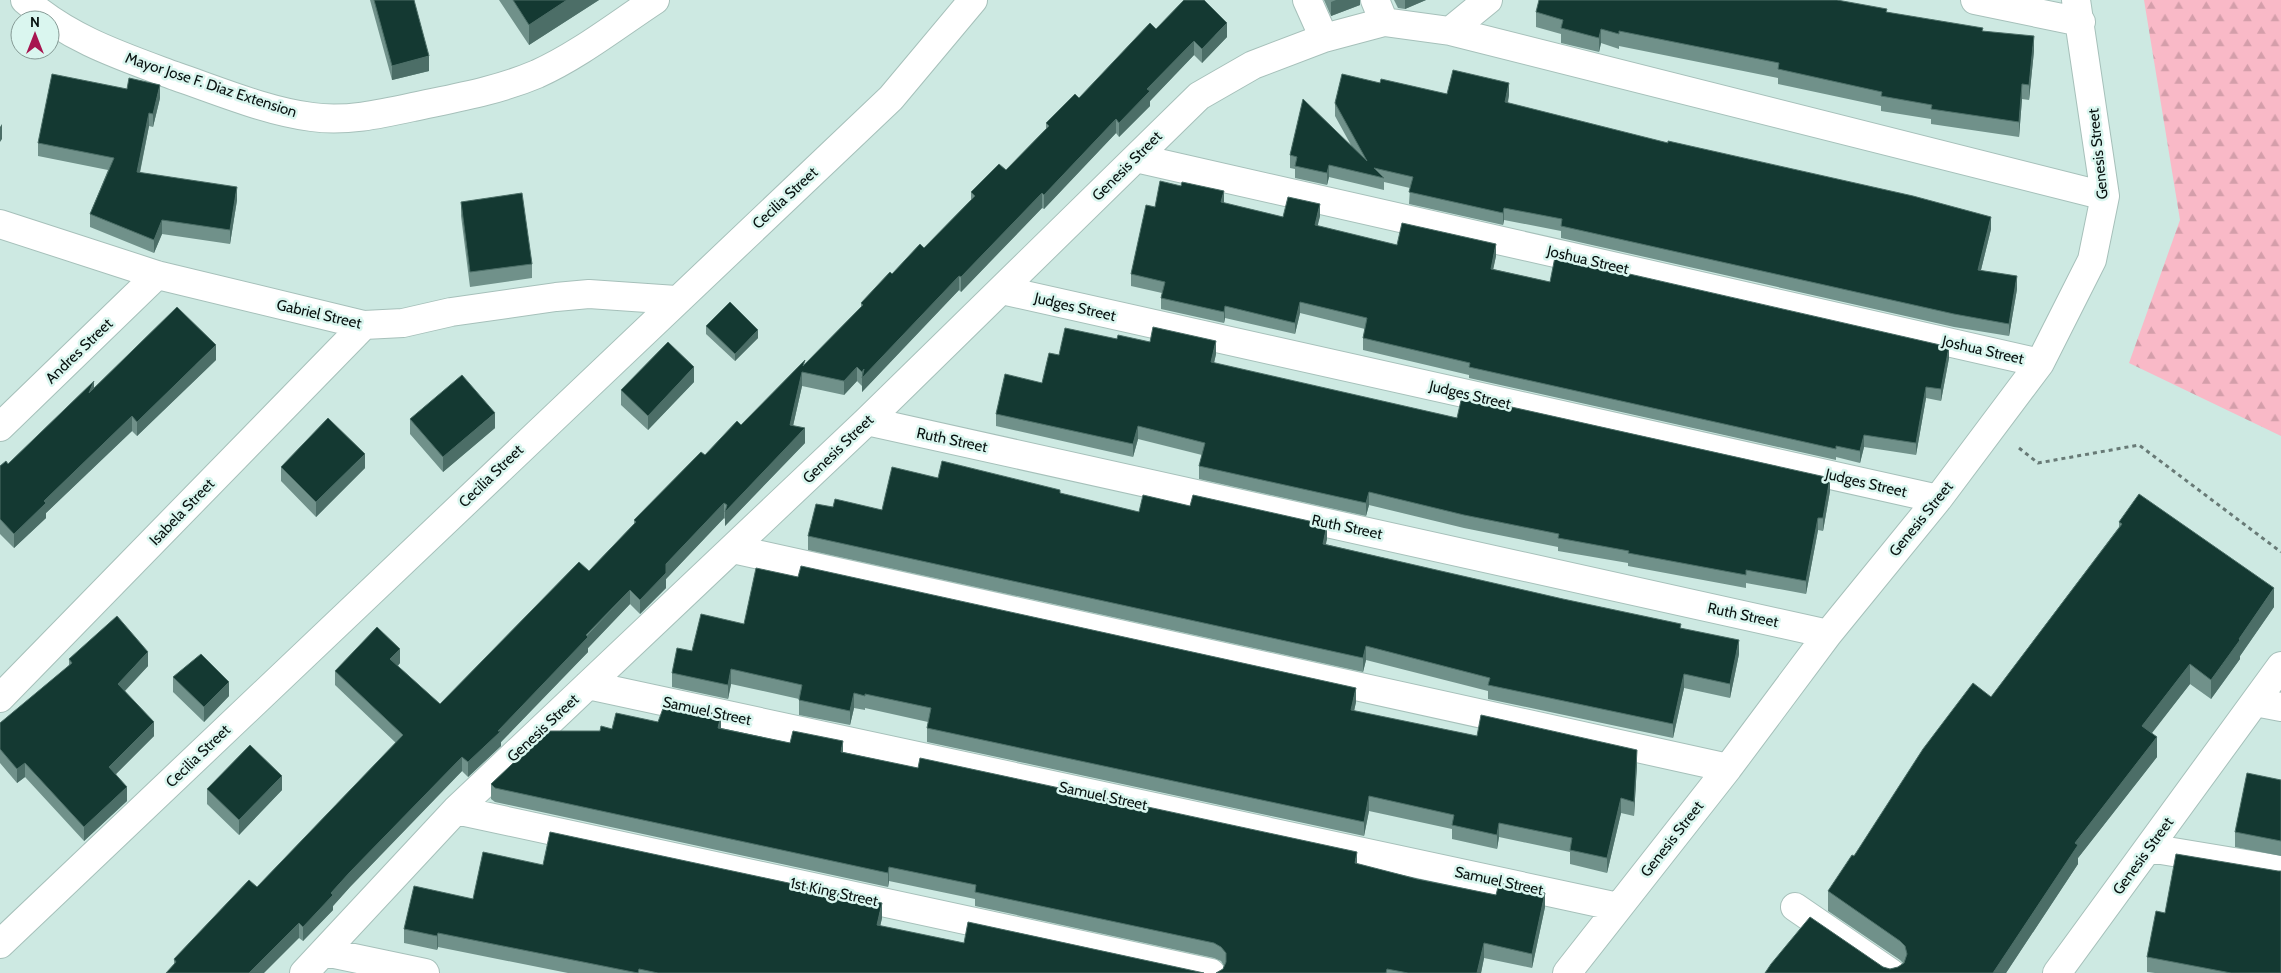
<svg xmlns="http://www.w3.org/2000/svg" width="2281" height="973" font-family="Cabin,sans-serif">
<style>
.forest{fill:url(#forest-firs)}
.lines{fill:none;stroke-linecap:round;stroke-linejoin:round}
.minor-casing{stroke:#a6c0ba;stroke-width:30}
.path{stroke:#687a76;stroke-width:3;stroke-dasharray:4 4;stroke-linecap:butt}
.minor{stroke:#fff;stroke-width:28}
.wall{fill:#70918a}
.shaded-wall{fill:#4c6e67}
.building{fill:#143932;stroke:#4c6e67}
.labels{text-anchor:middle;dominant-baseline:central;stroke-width:5;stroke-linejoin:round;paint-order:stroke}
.street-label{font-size:15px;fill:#081210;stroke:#daf6ef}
</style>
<defs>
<pattern id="forest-firs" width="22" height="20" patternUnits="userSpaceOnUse" patternTransform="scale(1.25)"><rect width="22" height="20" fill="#f9b9c7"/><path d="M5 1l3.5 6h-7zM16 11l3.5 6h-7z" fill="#d49eaa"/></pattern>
</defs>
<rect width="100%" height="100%" fill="#cde9e2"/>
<path class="forest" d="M 2144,0 L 2281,0 L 2281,436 L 2129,363 L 2180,220 Z"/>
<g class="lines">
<g class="minor-casing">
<path id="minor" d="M 25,0 C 69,39 121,56 175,76 C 219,91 266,111 312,117 C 345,122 381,114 413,107 C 455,98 497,91 537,74 C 579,55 617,25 655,0
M 1307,0 L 1324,38
M 1375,0 L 1384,22
M 1975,0 L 2081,22
M 1450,31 L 1488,0
M 1136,158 L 2040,363
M 0,224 L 157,275 L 364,325 L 403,323 L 451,312 L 556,297 L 589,294 L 676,300
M 1002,290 L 1938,499
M 867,421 L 1828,634
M 0,427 L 157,275
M 733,549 L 1728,768
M 588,685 L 1618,907
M 0,698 L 364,325
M 2255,702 L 2281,707
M 456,810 L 1211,973
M 2149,848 L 2281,870
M 1795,907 L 1891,973
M 0,944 L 891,98 L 973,0
M 325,952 L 425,973
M 304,973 L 456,810 L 867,421 L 1199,96 L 1253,65 L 1324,38 L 1384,22 L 1450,31 L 2105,196
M 1567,973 L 1728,768 L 1828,634 L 1938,499 L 2040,363 L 2092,260 L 2105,196 L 2076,0
M 2057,973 L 2281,666"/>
</g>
<path class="path" d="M 2019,448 L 2038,463 L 2139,445 L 2281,552"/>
<use href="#minor" class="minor"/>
</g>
<path class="wall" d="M 370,0 L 414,0 L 429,71 L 392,80 Z
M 499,0 L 599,0 L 529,45 Z
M 1324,0 L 1360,0 L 1360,5 L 1331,16 Z
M 1394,0 L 1426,0 L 1405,9 L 1398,8 Z
M 1536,12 L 1887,12 L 1983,31 L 2034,51 L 2029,100 L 2022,99 L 2019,137 L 1931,124 L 1931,119 L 1881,111 L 1881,106 L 1778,84 L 1778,78 L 1619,46 L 1619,49 L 1601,43 L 1599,52 L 1561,43 L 1561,34 L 1536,27 Z
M 1156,29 L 1227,37 L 1202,63 L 1194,55 L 1150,101 L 1150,106 L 1119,137 L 1116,133 L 1044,209 L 1042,208 L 961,292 L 959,290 L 862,392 L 862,386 L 857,381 L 844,395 L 802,386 L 793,426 L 805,443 L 725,526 L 725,519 L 724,518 L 666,579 L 666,588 L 640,614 L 630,604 L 588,648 L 588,652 L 501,742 L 501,746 L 468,777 L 462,771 L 350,887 L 333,906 L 333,910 L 303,941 L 299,938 L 174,964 L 174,959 L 257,887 L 396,743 L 335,685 L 335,671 L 400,663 L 398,666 L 440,704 L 589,571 L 634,524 L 634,520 L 705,455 L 741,425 L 805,364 L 861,307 L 861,303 L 892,274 L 924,248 L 971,200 L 971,192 L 1006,170 L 1046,129 L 1046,123 L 1079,98 Z
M 1380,83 L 1447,94 L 1509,95 L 1508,103 L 1991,229 L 1981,270 L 2017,289 L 2009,336 L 1954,327 L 1561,238 L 1561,231 L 1504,220 L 1503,225 L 1409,204 L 1410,188 L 1384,182 L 1384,190 L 1329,177 L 1327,185 L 1295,178 L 1295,169 L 1290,168 L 1290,155 L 1352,147 L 1335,116 L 1335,103 Z
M 160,98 L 153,127 L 149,126 L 140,173 L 237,200 L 230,244 L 162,234 L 154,253 L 90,227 L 90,214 L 108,170 L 38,156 L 38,143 Z
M 1181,186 L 1224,203 L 1283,217 L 1320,216 L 1317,226 L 1397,245 L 1496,256 L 1493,269 L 1550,282 L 1949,358 L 1941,401 L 1926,398 L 1916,455 L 1864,447 L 1860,463 L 1836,457 L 1836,460 L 1469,378 L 1469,375 L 1363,350 L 1363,338 L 1365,329 L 1300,313 L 1295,334 L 1225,318 L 1224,323 L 1161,309 L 1161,298 L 1162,293 L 1131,286 L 1131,274 L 1155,207 Z
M 461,202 L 532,264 L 532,278 L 470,287 L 461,216 Z
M 706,326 L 758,338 L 735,361 L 706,334 Z
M 1117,339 L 1150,342 L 1216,354 L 1214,363 L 1457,418 L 1830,491 L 1823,531 L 1818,530 L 1806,594 L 1746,583 L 1746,588 L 1628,566 L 1628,563 L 1558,551 L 1558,547 L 1464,528 L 1369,505 L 1366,516 L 1199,479 L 1199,466 L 1202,455 L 1138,439 L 1133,457 L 996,426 L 996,414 L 1042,383 L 1059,355 Z
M 216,360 L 137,436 L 132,431 L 46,513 L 46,518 L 14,548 L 0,534 L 0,466 L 8,464 L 94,388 Z
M 694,382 L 648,430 L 621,405 L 621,390 Z
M 410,419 L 495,428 L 443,472 L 410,434 Z
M 281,467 L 365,468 L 316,517 L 281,481 Z
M 938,478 L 1060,494 L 1139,512 L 1327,539 L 1325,544 L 1681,628 L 1739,654 L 1730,698 L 1684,688 L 1673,738 L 1488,699 L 1488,691 L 1366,660 L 1363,672 L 808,550 L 808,536 L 833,507 L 882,510 Z
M 2119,522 L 2274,607 L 2240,656 L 2240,659 L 2211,699 L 2190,684 L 2151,733 L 2157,757 L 2078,858 L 2078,864 L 2006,973 L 1765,973 L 1883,967 L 1890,969 L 1898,967 L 1903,963 L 1900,960 L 1828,911 L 1828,891 L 1854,856 L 1991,697 L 2119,527 Z
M 744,624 L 1356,702 L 1354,711 L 1477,736 L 1637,764 L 1634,816 L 1621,813 L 1607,873 L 1570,864 L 1570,852 L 1499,837 L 1497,849 L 1452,839 L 1452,829 L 1369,811 L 1364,836 L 927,742 L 927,728 L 928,722 L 865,708 L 865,710 L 854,708 L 850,725 L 799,715 L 799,699 L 731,684 L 728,699 L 672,687 L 672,673 L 692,651 Z
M 69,659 L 148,666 L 125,691 L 154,736 L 116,774 L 127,801 L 84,841 L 25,777 L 17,783 L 0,763 L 0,723 L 69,666 Z
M 173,677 L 229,696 L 204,722 L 173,692 Z
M 658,722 L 721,728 L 790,743 L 843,752 L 1357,864 L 1417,879 L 1545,907 L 1532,968 L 1484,958 L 1481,973 L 1216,973 L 1223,969 L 1224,966 L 1221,961 L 1214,958 L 975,906 L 975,899 L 889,881 L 888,887 L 495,802 L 491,799 L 491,784 L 600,731 Z
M 2281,780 L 2281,856 L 2235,847 L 2235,832 Z
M 207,789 L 282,790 L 239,835 L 207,804 Z
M 543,865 L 882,918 L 880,926 L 964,943 L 1204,973 L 568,973 L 438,947 L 437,950 L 404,943 L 404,929 L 473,899 Z
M 2278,871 L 2281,973 L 2155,973 L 2147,972 L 2147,957 L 2165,913 Z"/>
<path class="shaded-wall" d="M 567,0 L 599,0 L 529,45 L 529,25 Z
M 1336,0 L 1360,0 L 1360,5 L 1331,16 L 1331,2 Z
M 1405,0 L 1426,0 L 1405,9 Z
M 1227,23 L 1227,37 L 1202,63 L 1202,49 Z
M 1601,29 L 1601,43 L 1599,52 L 1599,38 Z
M 2034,36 L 2034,51 L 2029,100 L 2029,85 Z
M 1194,41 L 1194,55 L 1150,101 L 1150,106 L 1119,137 L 1119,123 L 1147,89 Z
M 429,56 L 429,71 L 392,80 L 392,66 Z
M 1509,83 L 1509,95 L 1505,114 L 1505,102 Z
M 2022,84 L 2022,99 L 2019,137 L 2019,122 Z
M 160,85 L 160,98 L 153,127 L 153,114 Z
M 149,113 L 149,126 L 137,186 L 137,172 Z
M 1116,119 L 1116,133 L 1044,209 L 1044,195 Z
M 2,124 L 2,139 L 0,142 L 0,127 Z
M 1329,165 L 1329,177 L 1327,185 L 1327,173 Z
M 237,187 L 237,200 L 230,244 L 230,230 Z
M 1224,191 L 1224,203 L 1221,202 Z
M 1042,193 L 1042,208 L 961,292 L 961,277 Z
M 1320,204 L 1320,216 L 1315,237 L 1315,225 Z
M 1504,208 L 1504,220 L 1503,225 L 1503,213 Z
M 1991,217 L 1991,229 L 1978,282 L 1978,270 Z
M 162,220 L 162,234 L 154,253 L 154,240 Z
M 1496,244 L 1496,256 L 1491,280 L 1491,269 Z
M 959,276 L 959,290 L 862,392 L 862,372 Z
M 2017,276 L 2017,289 L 2009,336 L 2009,324 Z
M 1300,302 L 1300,313 L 1295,334 L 1295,323 Z
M 1225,306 L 1225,318 L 1224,323 L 1224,312 Z
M 758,330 L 758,338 L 735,361 L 735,354 Z
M 1216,341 L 1216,354 L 1211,375 L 1211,362 Z
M 216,345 L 216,360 L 137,436 L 137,422 Z
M 1949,347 L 1949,358 L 1941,401 L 1941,389 Z
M 694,367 L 694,382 L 648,430 L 648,416 Z
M 857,367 L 857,381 L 844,395 L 844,381 Z
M 802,372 L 802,386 L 790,439 L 790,425 Z
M 94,381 L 94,395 L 89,393 Z
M 1926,387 L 1926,398 L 1916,455 L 1916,443 Z
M 495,413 L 495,428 L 443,472 L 443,457 Z
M 132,416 L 132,431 L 46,513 L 46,518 L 14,548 L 14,534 L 44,501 Z
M 1138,426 L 1138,439 L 1133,457 L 1133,444 Z
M 805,428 L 805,443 L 725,526 L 725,512 Z
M 1864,435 L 1864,447 L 1860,463 L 1860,451 Z
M 365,454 L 365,468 L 316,517 L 316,502 Z
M 1830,478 L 1830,491 L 1823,531 L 1823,518 Z
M 1369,492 L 1369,505 L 1366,516 L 1366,503 Z
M 724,503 L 724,518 L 666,579 L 666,588 L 640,614 L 640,600 L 666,564 Z
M 1818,518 L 1818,530 L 1806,594 L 1806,581 Z
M 1327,525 L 1327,539 L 1323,558 L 1323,544 Z
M 2274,588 L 2274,607 L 2240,656 L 2240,659 L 2211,699 L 2211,680 Z
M 630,590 L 630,604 L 588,648 L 588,652 L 501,742 L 501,746 L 468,777 L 468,762 Z
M 1739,640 L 1739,654 L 1730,698 L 1730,684 Z
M 1366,646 L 1366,660 L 1363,672 L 1363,658 Z
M 400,649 L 400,663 L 390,674 L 390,659 Z
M 148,652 L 148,666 L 118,698 L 118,684 Z
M 2190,664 L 2190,684 L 2142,746 L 2142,726 Z
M 731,669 L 731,684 L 728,699 L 728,685 Z
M 1684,674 L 1684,688 L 1673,738 L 1673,724 Z
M 229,682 L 229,696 L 204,722 L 204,707 Z
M 1356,688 L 1356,702 L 1351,724 L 1351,710 Z
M 854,693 L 854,708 L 850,725 L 850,711 Z
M 721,715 L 721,730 L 718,728 Z
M 154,722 L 154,736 L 109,781 L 109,767 Z
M 2157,737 L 2157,757 L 2078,858 L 2078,864 L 2006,973 L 1993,973 L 2075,843 Z
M 843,741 L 843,756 L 841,752 Z
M 1637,750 L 1637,764 L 1634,816 L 1634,802 Z
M 462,757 L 462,771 L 350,887 L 333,906 L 333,910 L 303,941 L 303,927 L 331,893 L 350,872 Z
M 25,763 L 25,777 L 17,783 L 17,769 Z
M 282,776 L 282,790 L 239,835 L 239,820 Z
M 127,787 L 127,801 L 84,841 L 84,827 Z
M 1369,796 L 1369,811 L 1364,836 L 1364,822 Z
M 1621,798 L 1621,813 L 1607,873 L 1607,858 Z
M 1499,823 L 1499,837 L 1497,849 L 1497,835 Z
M 1357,852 L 1357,867 L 1355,863 Z
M 889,867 L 889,881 L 888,887 L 888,873 Z
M 1545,893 L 1545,907 L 1532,968 L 1532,954 Z
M 882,903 L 882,918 L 877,940 L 877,925 Z
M 299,923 L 299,938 L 264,973 L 249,973 Z
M 438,933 L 438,947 L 437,950 L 437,936 Z
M 1484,943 L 1484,958 L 1481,973 L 1477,973 Z"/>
<path class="building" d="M 374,0 L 414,0 L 429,56 L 392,66 Z
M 513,0 L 567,0 L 529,25 Z
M 1184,0 L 1204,0 L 1227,23 L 1202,49 L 1194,41 L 1147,89 L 1150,91 L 1119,123 L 1116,119 L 1044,195 L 1042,193 L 961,277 L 959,276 L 862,378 L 864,369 L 862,372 L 857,367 L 844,381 L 802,372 L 790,425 L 805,428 L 725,512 L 727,505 L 724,503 L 666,564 L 666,573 L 640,600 L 630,590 L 586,635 L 588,637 L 498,731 L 501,731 L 468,762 L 462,757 L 350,872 L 331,893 L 333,895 L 303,927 L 299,923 L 249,973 L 166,973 L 176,962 L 174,959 L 249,880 L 257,887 L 403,735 L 335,671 L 377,627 L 400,649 L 390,659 L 440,704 L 579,562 L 589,571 L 636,522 L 634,520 L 701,452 L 705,455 L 737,421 L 741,425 L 805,360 L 803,366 L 863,305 L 861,303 L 890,272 L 892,274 L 920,244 L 924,248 L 975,196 L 971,192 L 999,164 L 1006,170 L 1049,126 L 1046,123 L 1075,94 L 1079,98 L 1150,23 L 1156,29 Z
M 1539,0 L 1837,0 L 1887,9 L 1886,12 L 1983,28 L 1982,31 L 2034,36 L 2029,85 L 2022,84 L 2019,122 L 1931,109 L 1932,105 L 1881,96 L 1882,92 L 1778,69 L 1779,63 L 1619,31 L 1619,34 L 1601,29 L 1599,38 L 1561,28 L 1563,20 L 1536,12 Z
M 1453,70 L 1509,83 L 1505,102 L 1668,143 L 1668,141 L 1913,196 L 1991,217 L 1978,270 L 2017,276 L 2009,324 L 1954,314 L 1561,226 L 1562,219 L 1504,208 L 1503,213 L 1409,192 L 1413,177 L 1374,168 L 1384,178 L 1329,165 L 1327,173 L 1295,166 L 1297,157 L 1290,155 L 1303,99 L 1367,161 L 1335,103 L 1342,74 L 1380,83 L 1381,79 L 1447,94 Z
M 52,74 L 127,89 L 129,78 L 160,85 L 153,114 L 149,113 L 137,172 L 237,187 L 230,230 L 162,220 L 154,240 L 90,214 L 114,158 L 38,143 Z
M 1160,181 L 1181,186 L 1182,182 L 1224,191 L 1221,202 L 1283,217 L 1288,197 L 1320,204 L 1315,225 L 1397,245 L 1402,223 L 1496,244 L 1491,269 L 1550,282 L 1555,257 L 1949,347 L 1941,389 L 1926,387 L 1916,443 L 1864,435 L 1860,451 L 1836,446 L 1836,449 L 1469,367 L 1470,363 L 1363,338 L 1367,318 L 1300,302 L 1295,323 L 1225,306 L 1224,312 L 1161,298 L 1165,282 L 1131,274 L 1146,205 L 1155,207 Z
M 522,193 L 532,264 L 470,272 L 461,202 Z
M 730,302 L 758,330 L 735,354 L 706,326 Z
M 177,307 L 216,345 L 137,422 L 132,416 L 44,501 L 46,503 L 14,534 L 0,519 L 0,466 L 6,461 L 8,464 L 94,381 L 89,393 Z
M 1153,327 L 1216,341 L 1211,362 L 1457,418 L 1462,396 L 1830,478 L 1823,518 L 1818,518 L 1806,581 L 1746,570 L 1746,575 L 1628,553 L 1629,551 L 1558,538 L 1559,534 L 1464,515 L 1369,492 L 1366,503 L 1199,466 L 1205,443 L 1138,426 L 1133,444 L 996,414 L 1005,374 L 1042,383 L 1049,353 L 1059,355 L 1065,328 L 1117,339 L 1118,335 L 1150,342 Z
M 668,342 L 694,367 L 648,416 L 621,390 Z
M 462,375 L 495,413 L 443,457 L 410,419 Z
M 328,418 L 365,454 L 316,502 L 281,467 Z
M 942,461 L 1060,490 L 1060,493 L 1139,512 L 1143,495 L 1190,506 L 1193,495 L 1327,525 L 1323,544 L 1563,599 L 1681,624 L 1680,628 L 1739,640 L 1730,684 L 1684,674 L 1673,724 L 1488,685 L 1490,678 L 1366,646 L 1363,658 L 808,536 L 816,504 L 833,507 L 835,499 L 882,510 L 892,467 L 938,478 Z
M 2139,494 L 2274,588 L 2239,639 L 2240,640 L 2211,680 L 2190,664 L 2142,726 L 2157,737 L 2075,843 L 2078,845 L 1993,973 L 1765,973 L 1771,964 L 1810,917 L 1883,967 L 1890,969 L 1898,967 L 1904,963 L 1907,954 L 1905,946 L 1900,941 L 1828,891 L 1852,855 L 1854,856 L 1923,749 L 1973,683 L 1991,697 L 2122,524 L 2119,522 Z
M 801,566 L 1356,688 L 1351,710 L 1477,736 L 1481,715 L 1637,750 L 1634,802 L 1621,798 L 1607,858 L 1570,850 L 1572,838 L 1499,823 L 1497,835 L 1452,825 L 1454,815 L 1369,796 L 1364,822 L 927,728 L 931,708 L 865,694 L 865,696 L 854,693 L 850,711 L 799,700 L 802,685 L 731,669 L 728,685 L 672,673 L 677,648 L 692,651 L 701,614 L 744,624 L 756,568 L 798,577 Z
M 117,616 L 148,652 L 118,684 L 154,722 L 109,767 L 127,787 L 84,827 L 25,763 L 17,769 L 0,749 L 0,723 L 72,663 L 69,659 Z
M 201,654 L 229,682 L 204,707 L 173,677 Z
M 665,703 L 721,715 L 718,728 L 790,743 L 793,731 L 843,741 L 841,752 L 918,768 L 920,758 L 1357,852 L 1355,863 L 1417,879 L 1496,895 L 1499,883 L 1545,893 L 1532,954 L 1484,943 L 1477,973 L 1408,973 L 1387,969 L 1386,973 L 1216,973 L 1223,969 L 1226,962 L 1226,953 L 1221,947 L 1214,943 L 975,892 L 976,885 L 889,867 L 888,873 L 495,788 L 491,784 L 547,731 L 600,731 L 601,726 L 612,729 L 616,713 L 658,722 Z
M 250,745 L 282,776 L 239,820 L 207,789 Z
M 2247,773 L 2281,780 L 2281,841 L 2235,832 Z
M 550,832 L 882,903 L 877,925 L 964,943 L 968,922 L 1204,973 L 658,973 L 639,969 L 638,973 L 438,933 L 437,936 L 404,929 L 414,886 L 473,899 L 483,852 L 543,865 Z
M 2176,854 L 2278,871 L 2281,871 L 2281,973 L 2231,973 L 2147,957 L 2156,911 L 2165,913 Z"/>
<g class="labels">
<g class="street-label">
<text transform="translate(211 85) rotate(18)">Mayor Jose F. Diaz Extension</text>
<text transform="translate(2098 154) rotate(-96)">Genesis Street</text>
<text transform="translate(1127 166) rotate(-45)">Genesis Street</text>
<text transform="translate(785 198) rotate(-43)">Cecilia Street</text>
<text transform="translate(1588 260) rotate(13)">Joshua Street</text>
<text transform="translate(1075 307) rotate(13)">Judges Street</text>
<text transform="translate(319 314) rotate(13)">Gabriel Street</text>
<text transform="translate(1983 350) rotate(13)">Joshua Street</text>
<text transform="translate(79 351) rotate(-44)">Andres Street</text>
<text transform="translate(1470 395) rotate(13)">Judges Street</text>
<text transform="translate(952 440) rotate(12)">Ruth Street</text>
<text transform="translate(838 449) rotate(-44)">Genesis Street</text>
<text transform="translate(491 476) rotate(-44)">Cecilia Street</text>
<text transform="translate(1866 483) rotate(13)">Judges Street</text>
<text transform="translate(182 512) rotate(-46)">Isabela Street</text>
<text transform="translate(1921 519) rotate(-51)">Genesis Street</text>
<text transform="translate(1347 527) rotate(12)">Ruth Street</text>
<text transform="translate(1743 615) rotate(12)">Ruth Street</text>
<text transform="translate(707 711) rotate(12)">Samuel Street</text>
<text transform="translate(543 728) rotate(-43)">Genesis Street</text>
<text transform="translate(198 756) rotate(-44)">Cecilia Street</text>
<text transform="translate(1103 796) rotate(12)">Samuel Street</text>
<text transform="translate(1672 839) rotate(-52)">Genesis Street</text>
<text transform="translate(2143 856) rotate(-54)">Genesis Street</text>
<text transform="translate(1499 881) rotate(12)">Samuel Street</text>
<text transform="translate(834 892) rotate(12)">1st King Street</text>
</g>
</g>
<g transform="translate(35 35)"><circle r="24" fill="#daf6ef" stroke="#869b96"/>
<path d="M0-4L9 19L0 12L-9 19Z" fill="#a7144f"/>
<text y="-8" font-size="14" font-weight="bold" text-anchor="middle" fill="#081210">N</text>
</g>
</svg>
